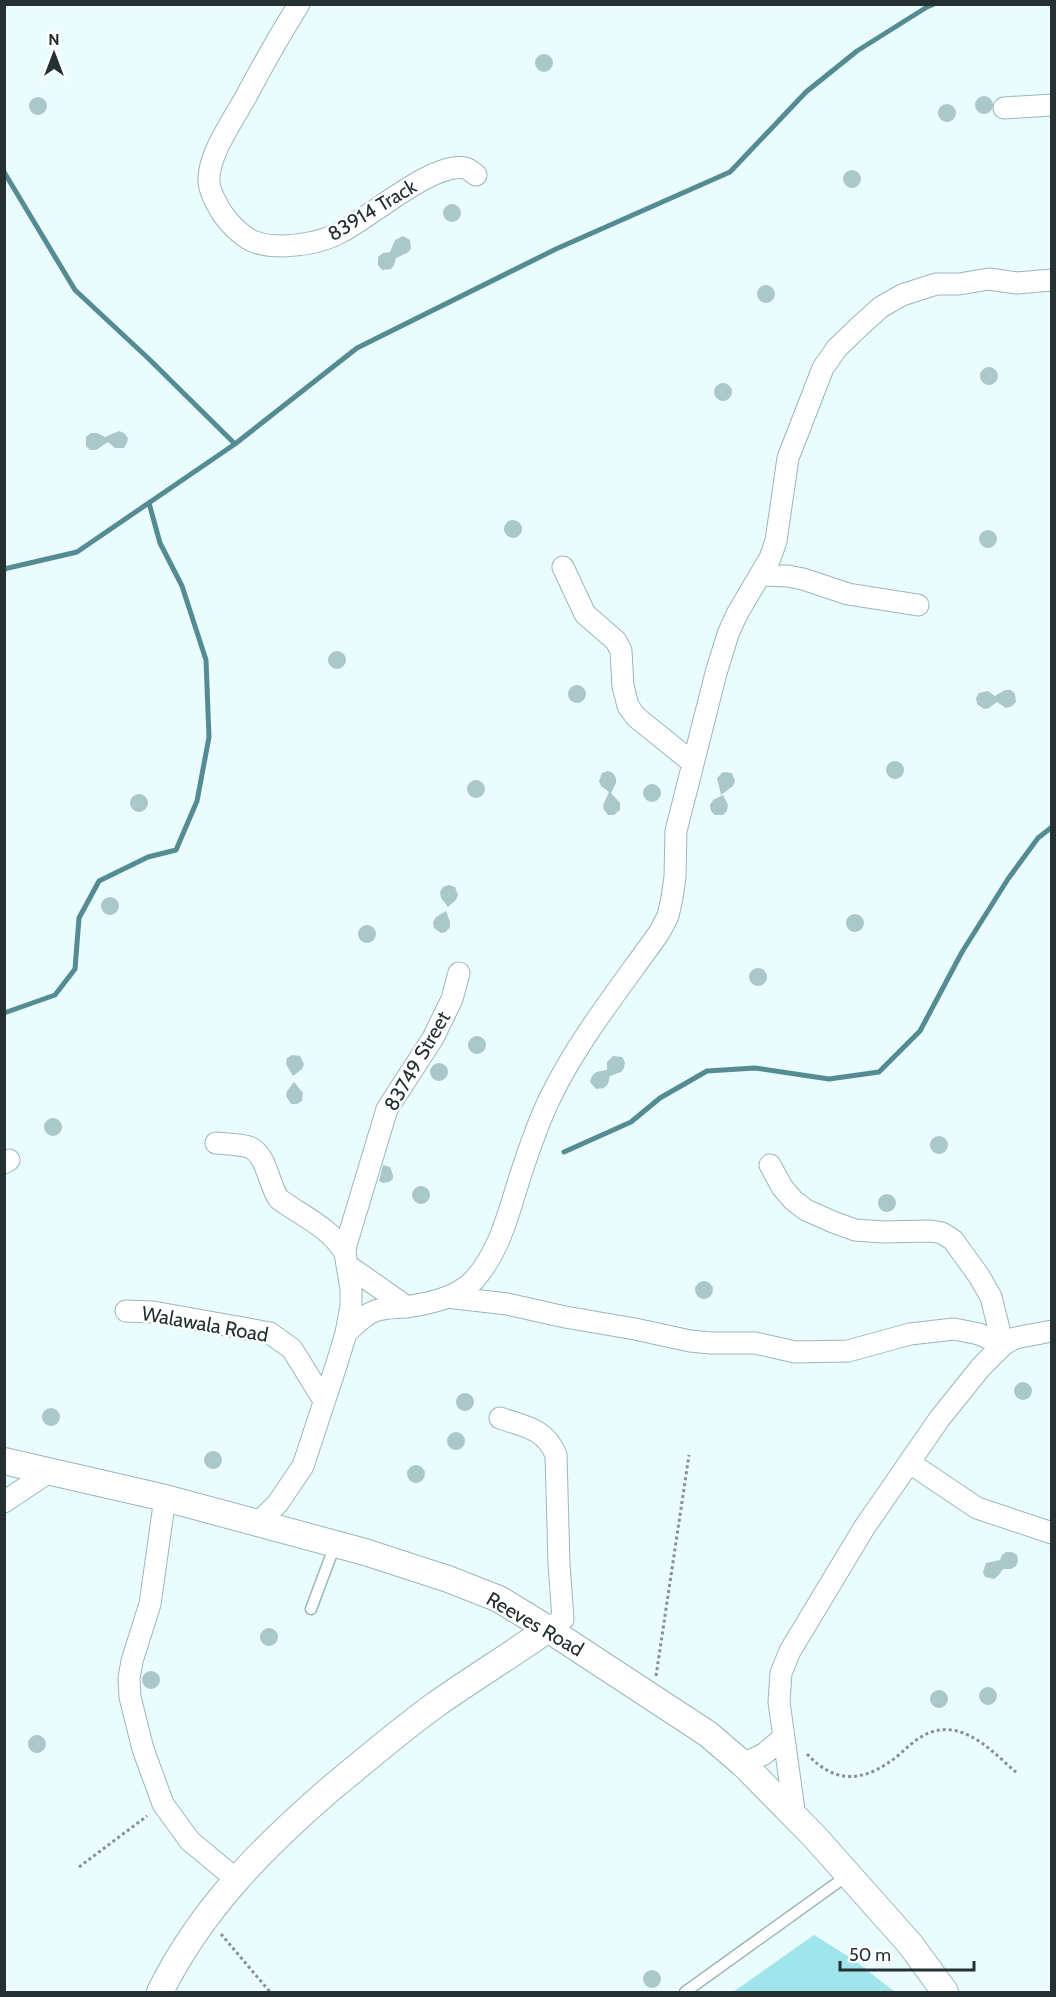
<svg xmlns="http://www.w3.org/2000/svg" width="1056" height="1997" font-family="Cabin,sans-serif">
<style>
.green{fill:#a1e5ec}
.lines{fill:none;stroke-linecap:round;stroke-linejoin:round}
.stream{stroke:#558c93;stroke-width:5}
.building{fill:#aac7ca}
.service-casing{stroke:#9ab7ba;stroke-width:13}
.minor-casing{stroke:#9ab7ba;stroke-width:23}
.tertiary-casing{stroke:#9ab7ba;stroke-width:28}
.path{stroke:#849294;stroke-width:3;stroke-dasharray:3 3;stroke-linecap:butt}
.service{stroke:#fff;stroke-width:10}
.minor{stroke:#fff;stroke-width:21}
.tertiary{stroke:#fff;stroke-width:26}
.labels{text-anchor:middle;dominant-baseline:central;stroke-width:5;stroke-linejoin:round;paint-order:stroke}
.street-label{font-size:20px;fill:#243031;stroke:#fff}
</style>
<rect width="100%" height="100%" fill="#eafcfe"/>
<path class="green" d="M 814,1935 L 854,1960 L 895,1992 L 733,1992 Z"/>
<g class="lines">
<path class="stream" d="M 4,172 L 75,290 L 149,359 L 235,444
M 4,569 L 77,552 L 235,444 L 357,348 L 556,249 L 730,172 L 806,92 L 857,51 L 927,7 L 934,4
M 4,1013 L 55,995 L 75,969 L 79,918 L 99,881 L 148,857 L 176,850 L 197,801 L 209,737 L 206,660 L 182,586 L 160,543 L 149,503
M 564,1152 L 631,1122 L 660,1098 L 707,1071 L 755,1068 L 829,1079 L 879,1072 L 920,1031 L 962,952 L 1008,879 L 1038,838 L 1052,827"/>
</g>
<path class="building" d="M535 63a9 9 0 1 1 18 0a9 9 0 1 1-18 0Z
M975 105a9 9 0 1 1 18 0a9 9 0 1 1-18 0Z
M29 106a9 9 0 1 1 18 0a9 9 0 1 1-18 0Z
M938 113a9 9 0 1 1 18 0a9 9 0 1 1-18 0Z
M843 179a9 9 0 1 1 18 0a9 9 0 1 1-18 0Z
M443 213a9 9 0 1 1 18 0a9 9 0 1 1-18 0Z
M 403,236 L 410,240 L 411,249 L 407,253 L 396,258 L 394,265 L 391,269 L 382,270 L 378,265 L 378,257 L 383,253 L 390,252 L 395,240 Z
M757 294a9 9 0 1 1 18 0a9 9 0 1 1-18 0Z
M980 376a9 9 0 1 1 18 0a9 9 0 1 1-18 0Z
M714 392a9 9 0 1 1 18 0a9 9 0 1 1-18 0Z
M 119,431 L 124,433 L 128,438 L 127,443 L 124,448 L 115,448 L 108,442 L 96,450 L 90,450 L 86,446 L 86,437 L 91,433 L 97,433 L 105,437 Z
M504 529a9 9 0 1 1 18 0a9 9 0 1 1-18 0Z
M979 539a9 9 0 1 1 18 0a9 9 0 1 1-18 0Z
M328 660a9 9 0 1 1 18 0a9 9 0 1 1-18 0Z
M568 694a9 9 0 1 1 18 0a9 9 0 1 1-18 0Z
M 1005,690 L 1011,690 L 1015,694 L 1016,702 L 1012,706 L 1006,708 L 997,702 L 989,708 L 984,709 L 977,704 L 976,698 L 979,693 L 988,691 L 995,696 Z
M886 770a9 9 0 1 1 18 0a9 9 0 1 1-18 0Z
M 608,771 L 613,773 L 616,778 L 616,783 L 611,793 L 620,803 L 620,810 L 614,815 L 608,815 L 604,810 L 603,805 L 609,792 L 601,786 L 599,781 L 602,773 Z
M 723,772 L 732,773 L 735,781 L 733,786 L 721,795 L 717,778 Z
M467 789a9 9 0 1 1 18 0a9 9 0 1 1-18 0Z
M643 793a9 9 0 1 1 18 0a9 9 0 1 1-18 0Z
M130 803a9 9 0 1 1 18 0a9 9 0 1 1-18 0Z
M 723,795 L 728,805 L 727,811 L 723,815 L 715,815 L 711,811 L 710,805 L 713,800 Z
M 449,885 L 455,887 L 458,895 L 456,900 L 448,907 L 441,898 L 440,892 L 443,887 Z
M101 906a9 9 0 1 1 18 0a9 9 0 1 1-18 0Z
M 446,911 L 450,922 L 450,927 L 446,932 L 441,933 L 434,928 L 433,922 L 436,917 Z
M846 923a9 9 0 1 1 18 0a9 9 0 1 1-18 0Z
M358 934a9 9 0 1 1 18 0a9 9 0 1 1-18 0Z
M749 977a9 9 0 1 1 18 0a9 9 0 1 1-18 0Z
M468 1045a9 9 0 1 1 18 0a9 9 0 1 1-18 0Z
M 292,1055 L 300,1056 L 304,1064 L 302,1069 L 293,1076 L 286,1064 L 287,1058 Z
M 613,1056 L 622,1057 L 625,1062 L 624,1068 L 621,1072 L 610,1076 L 608,1084 L 604,1088 L 596,1089 L 590,1082 L 592,1076 L 596,1072 L 607,1070 L 607,1062 Z
M430 1072a9 9 0 1 1 18 0a9 9 0 1 1-18 0Z
M 294,1082 L 303,1093 L 302,1101 L 297,1104 L 291,1104 L 286,1096 L 287,1091 Z
M44 1127a9 9 0 1 1 18 0a9 9 0 1 1-18 0Z
M930 1145a9 9 0 1 1 18 0a9 9 0 1 1-18 0Z
M 383,1165 L 390,1167 L 393,1175 L 393,1179 L 389,1182 L 383,1183 L 379,1181 Z
M412 1195a9 9 0 1 1 18 0a9 9 0 1 1-18 0Z
M878 1203a9 9 0 1 1 18 0a9 9 0 1 1-18 0Z
M695 1290a9 9 0 1 1 18 0a9 9 0 1 1-18 0Z
M1014 1391a9 9 0 1 1 18 0a9 9 0 1 1-18 0Z
M456 1402a9 9 0 1 1 18 0a9 9 0 1 1-18 0Z
M42 1417a9 9 0 1 1 18 0a9 9 0 1 1-18 0Z
M447 1441a9 9 0 1 1 18 0a9 9 0 1 1-18 0Z
M204 1460a9 9 0 1 1 18 0a9 9 0 1 1-18 0Z
M407 1474a9 9 0 1 1 18 0a9 9 0 1 1-18 0Z
M 1006,1552 L 1012,1552 L 1017,1555 L 1018,1561 L 1016,1566 L 1011,1569 L 1003,1569 L 998,1576 L 994,1579 L 985,1577 L 983,1572 L 986,1563 L 1000,1560 L 1002,1555 Z
M260 1637a9 9 0 1 1 18 0a9 9 0 1 1-18 0Z
M142 1680a9 9 0 1 1 18 0a9 9 0 1 1-18 0Z
M979 1696a9 9 0 1 1 18 0a9 9 0 1 1-18 0Z
M930 1699a9 9 0 1 1 18 0a9 9 0 1 1-18 0Z
M28 1744a9 9 0 1 1 18 0a9 9 0 1 1-18 0Z
M643 1979a9 9 0 1 1 18 0a9 9 0 1 1-18 0Z"/>
<g class="lines">
<g class="service-casing">
<path id="service" d="M 311,1609 L 335,1545
M 685,1992 L 848,1875"/>
</g>
<g class="minor-casing">
<path id="minor" d="M 299,4 C 281,33 265,61 249,91 C 237,115 207,154 209,182 C 210,194 221,213 229,222 C 247,242 258,246 284,246 C 303,245 325,241 341,232 C 371,217 432,162 465,168 C 469,169 472,172 476,175
M 1004,108 L 1052,105
M 563,567 L 585,614 L 616,641 L 621,651 L 623,686 L 628,706 L 636,717 L 693,763
M 761,575 L 788,576 L 803,579 L 848,594 L 918,605
M 216,1143 C 226,1144 240,1144 249,1147 C 268,1155 268,1185 279,1199 C 302,1216 331,1228 345,1253
M 4,1163 L 9,1160
M 770,1165 L 782,1187 L 793,1200 L 806,1210 L 833,1222 L 855,1230 L 883,1232 L 931,1231 L 942,1233 L 953,1240 L 979,1276 L 991,1297 L 1003,1345
M 347,1265 L 407,1307
M 447,1297 L 507,1304 L 565,1317 L 635,1329 L 690,1341 L 711,1343 L 755,1343 L 795,1352 L 848,1351 L 910,1334 L 954,1329 L 979,1334 L 1003,1345
M 126,1311 L 153,1312 L 270,1333 L 292,1349 L 323,1399
M 346,1333 C 355,1325 364,1315 375,1311 C 385,1307 397,1308 407,1307 C 430,1303 457,1298 474,1280 C 500,1251 508,1214 520,1177 C 529,1149 538,1122 551,1096 C 578,1040 623,984 659,933 L 668,916 L 672,898 L 675,877 L 676,831 L 716,673 L 728,634 L 737,614 L 770,558 L 776,541 L 788,458 L 823,368 L 837,348 L 861,325 L 881,307 L 902,295 L 936,284 L 959,284 L 989,279 L 1017,283 L 1052,280
M 500,1418 C 525,1427 545,1428 556,1455 L 559,1564 L 563,1619 L 548,1629
M 910,1463 L 977,1508 L 1052,1533
M 165,1498 L 150,1604 L 132,1661 L 129,1678 L 130,1697 L 143,1749 L 163,1804 L 190,1841 L 237,1880
M 4,1502 L 49,1472
M 258,1523 L 278,1503 L 303,1466 L 337,1363 L 346,1333 L 351,1306 L 351,1289 L 345,1253 L 346,1245 L 387,1109 L 433,1038 L 452,999 L 459,973
M 743,1764 L 764,1754 L 784,1737
M 795,1817 L 779,1702 L 781,1673 L 790,1651 L 864,1528 L 940,1418 L 981,1367 L 1003,1345 L 1015,1338 L 1052,1331"/>
</g>
<g class="tertiary-casing">
<path id="tertiary" d="M 4,1461 L 165,1498 L 365,1552 L 448,1579 L 499,1599 L 548,1629 L 708,1734 L 743,1764 L 814,1836 L 910,1944 L 945,1992
M 160,1992 C 200,1911 260,1850 328,1791 C 363,1762 398,1732 435,1705 C 472,1679 511,1655 548,1629"/>
</g>
<path class="path" d="M 656,1676 L 689,1455
M 807,1754 C 838,1787 867,1781 900,1754 C 915,1740 930,1727 952,1730 C 978,1734 998,1757 1017,1773
M 79,1867 L 147,1816
M 221,1934 L 270,1992"/>
<use href="#service" class="service"/>
<use href="#minor" class="minor"/>
<use href="#tertiary" class="tertiary"/>
</g>
<g class="labels">
<g class="street-label">
<text transform="translate(372 210) rotate(-31)">83914 Track</text>
<text transform="translate(417 1061) rotate(-60)">83749 Street</text>
<text transform="translate(205 1324) rotate(10)">Walawala Road</text>
<text transform="translate(535 1624) rotate(30)">Reeves Road</text>
</g>
</g>
<rect width="1056" height="1997" fill="none" stroke="#243031" stroke-width="12"/>
<g transform="translate(54 54)" stroke="#ffffff" stroke-width="4.5" paint-order="stroke">
<path d="M0-4.5L10 22L0 15L-10 22Z" fill="#243031"/>
<text y="-9" font-size="16" font-weight="bold" text-anchor="middle" fill="#243031">N</text>
</g>
<path d="M840 1961v9h134v-9" fill="none" stroke="#243031" stroke-width="3"/>
<text x="849" y="1961" font-size="18" fill="#243031" stroke="#ffffff" stroke-width="4.5" paint-order="stroke">50 m</text>
</svg>
